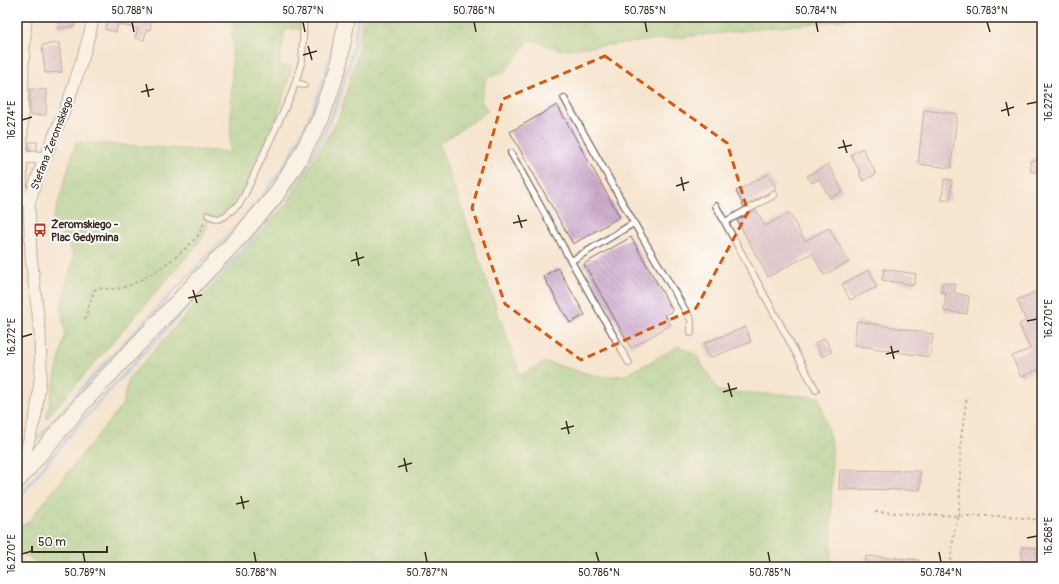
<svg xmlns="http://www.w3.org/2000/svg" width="1059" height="584" font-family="Pangolin,sans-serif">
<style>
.grass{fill:url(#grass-tufts);stroke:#667b4f}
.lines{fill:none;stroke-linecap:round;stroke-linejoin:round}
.stream{stroke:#72b8e9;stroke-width:3}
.building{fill:url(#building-back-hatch)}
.lane-casing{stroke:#7c6b5c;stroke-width:8}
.street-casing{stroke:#7c6b5c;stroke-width:13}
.secondary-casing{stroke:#7c6b5c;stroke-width:18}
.path{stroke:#7c6b5c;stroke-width:2;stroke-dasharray:3 3;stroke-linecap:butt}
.lane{stroke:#fff;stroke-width:5.5}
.street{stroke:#fff;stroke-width:11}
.secondary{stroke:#fff;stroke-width:16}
.marked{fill:none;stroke:#df570d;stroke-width:3;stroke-dasharray:8 5;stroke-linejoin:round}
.ticks{fill:none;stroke:#3b2a1e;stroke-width:1.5}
.labels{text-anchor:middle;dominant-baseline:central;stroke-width:4;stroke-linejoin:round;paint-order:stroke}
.street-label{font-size:11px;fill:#3b2a1e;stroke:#fff}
.poi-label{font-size:11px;font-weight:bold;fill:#3b2a1e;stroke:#fff;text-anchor:start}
.neatline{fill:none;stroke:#3b2a1e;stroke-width:1.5}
.ticks-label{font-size:10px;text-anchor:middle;fill:#3b2a1e}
</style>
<defs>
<pattern id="grass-tufts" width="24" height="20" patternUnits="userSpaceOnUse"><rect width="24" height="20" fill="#92cc80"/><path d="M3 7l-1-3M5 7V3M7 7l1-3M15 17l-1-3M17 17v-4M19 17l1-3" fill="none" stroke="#7faf6e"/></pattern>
<pattern id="building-back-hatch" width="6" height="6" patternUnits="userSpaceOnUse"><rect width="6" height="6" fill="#ceaacc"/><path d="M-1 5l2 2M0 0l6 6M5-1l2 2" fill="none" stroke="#a88ba5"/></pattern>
</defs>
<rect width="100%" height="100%" fill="#fff"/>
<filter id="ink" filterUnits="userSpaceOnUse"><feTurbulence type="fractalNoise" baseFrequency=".025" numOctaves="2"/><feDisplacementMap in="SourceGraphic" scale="8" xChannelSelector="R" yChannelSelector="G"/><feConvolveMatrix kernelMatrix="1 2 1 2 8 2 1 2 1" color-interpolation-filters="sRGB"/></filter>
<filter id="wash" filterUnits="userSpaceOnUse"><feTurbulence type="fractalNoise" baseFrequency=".012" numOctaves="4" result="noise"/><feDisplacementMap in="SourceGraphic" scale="16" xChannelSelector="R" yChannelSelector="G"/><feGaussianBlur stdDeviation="0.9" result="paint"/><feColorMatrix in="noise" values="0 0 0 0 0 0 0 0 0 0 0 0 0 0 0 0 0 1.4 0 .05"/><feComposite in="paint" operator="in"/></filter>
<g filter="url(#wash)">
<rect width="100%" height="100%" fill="#f6e5cf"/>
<path class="grass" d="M 233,17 L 300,17 L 300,29 L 285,29 L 279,65 L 292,67 L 275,123 L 235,208 L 210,219 L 202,239 L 46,419 L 65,334 L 61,307 L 74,255 L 53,220 L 76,142 L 230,152 Z
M 362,17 L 848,17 L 846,20 L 560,50 L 530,39 L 505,72 L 486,78 L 481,101 L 488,111 L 439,144 L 520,375 L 546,362 L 600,377 L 626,375 L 679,346 L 696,355 L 719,391 L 819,397 L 832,446 L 831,567 L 46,567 L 17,551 L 17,528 L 28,522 L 122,405 L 129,378 L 287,203 L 339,118 L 358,52 Z"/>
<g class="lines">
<path class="stream" d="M 38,439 C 86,381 139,328 191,273 C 227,237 265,200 290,156 C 315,112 331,66 338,17
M 17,501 C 69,431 129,369 189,305 C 212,280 237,256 259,230 C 312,170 349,97 358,17"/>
</g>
<g id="blocks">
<path class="building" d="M 57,17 L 74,17 L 75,26 L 58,28 Z
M 101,17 L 152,17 L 150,30 L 147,29 L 144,40 L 135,38 L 138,29 L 118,24 L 116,32 L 105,29 L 107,22 L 101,20 Z
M 59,43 L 62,72 L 45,73 L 42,45 Z
M 30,89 L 47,90 L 46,115 L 30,115 Z
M 557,105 L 620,217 L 573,244 L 510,132 Z
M 924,110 L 957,114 L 951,168 L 918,164 Z
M 29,142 L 37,142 L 37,150 L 29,151 Z
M 862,148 L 876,174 L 863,181 L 859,174 L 861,173 L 851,155 Z
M 1042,159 L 1042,171 L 1031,172 L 1030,161 Z
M 828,164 L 843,191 L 830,198 L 819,179 L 812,183 L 807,176 Z
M 768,174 L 776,188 L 744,207 L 736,191 Z
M 944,179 L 952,180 L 950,201 L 942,200 Z
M 756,210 L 765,226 L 789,213 L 805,241 L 829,228 L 849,262 L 824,275 L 812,253 L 768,277 L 737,220 Z
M 631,237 L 673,311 L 665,315 L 671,325 L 631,348 L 584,264 Z
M 558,268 L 585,315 L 570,323 L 543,276 Z
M 884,269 L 916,274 L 914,285 L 882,280 Z
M 869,270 L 877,287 L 850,300 L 842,284 Z
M 942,282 L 956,284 L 954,293 L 969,296 L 967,314 L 944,311 L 946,292 L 941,292 Z
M 1042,289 L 1042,368 L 1021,377 L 1012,356 L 1030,349 L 1019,324 L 1026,321 L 1017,300 Z
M 857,321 L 933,334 L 930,357 L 854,345 Z
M 746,327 L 751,342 L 709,358 L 704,343 Z
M 825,338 L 832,352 L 823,357 L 815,343 Z
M 840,470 L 920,471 L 920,490 L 839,489 Z
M 1022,547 L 1036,548 L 1035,566 L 1021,566 Z
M 866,556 L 919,560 L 919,567 L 866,567 Z"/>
</g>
</g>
<g filter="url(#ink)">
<use href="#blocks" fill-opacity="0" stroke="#7c6b5c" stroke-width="1"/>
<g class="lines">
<g class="lane-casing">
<path id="lane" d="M 295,83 L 304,85
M 564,98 L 634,223 L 691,320 L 691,333
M 511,153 L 571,261
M 716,206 L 816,390
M 208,215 L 218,219 L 225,216 L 239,204 L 244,196 L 292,93 L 302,61 L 304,17
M 725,222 L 774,195
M 629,363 L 571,261 L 634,223"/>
</g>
<g class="street-casing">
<path id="street" d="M 17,158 L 46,157
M 21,201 L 23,66 L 26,17
M 27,469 L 25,455 L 36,414 L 41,372 L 40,333 L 31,256 L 29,203 L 37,178 L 69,99 L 84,54 L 94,17"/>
</g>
<g class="secondary-casing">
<path id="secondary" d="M 17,481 L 85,400 L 242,234 L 275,196 L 299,159 L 321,118 L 338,68 L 347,17"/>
</g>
<path class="path" d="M 85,319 L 94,290 C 103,286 111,291 121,288 C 144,282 180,256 196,238 C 200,234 202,227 205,221
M 875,512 L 959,516 L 961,438 L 967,396
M 950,567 L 954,532 L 959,516 L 1006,516 L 1042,520"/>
<use href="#lane" class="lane"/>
<use href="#street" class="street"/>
<use href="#secondary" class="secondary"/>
</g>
</g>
<path d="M0 0H1059V584H0ZM 605,56 L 727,143 L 748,212 L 696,308 L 581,360 L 505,304 L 472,208 L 503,99 Z" fill="#f6e5cf" fill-opacity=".55" fill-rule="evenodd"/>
<path class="marked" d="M 605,56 L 727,143 L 748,212 L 696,308 L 581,360 L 505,304 L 472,208 L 503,99 Z"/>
<path class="ticks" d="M 132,22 L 134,32M 303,22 L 305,32M 474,22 L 476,32M 645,22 L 647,32M 816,22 L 818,32M 987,22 L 990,32M 308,46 L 312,60M 303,55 L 317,51M 146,84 L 149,97M 141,92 L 154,89M 1006,102 L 1009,116M 1027,104 L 1037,102M 1001,111 L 1014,107M 22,120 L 32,117M 843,140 L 847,153M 838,148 L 852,145M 681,177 L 684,191M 676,186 L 689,182M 518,215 L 522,228M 513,223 L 527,220M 356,252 L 359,266M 351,261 L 364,257M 193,290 L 197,303M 188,298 L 202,295M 1027,321 L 1037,319M 22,337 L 32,334M 891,346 L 894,359M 886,354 L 899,351M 728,383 L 732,397M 723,392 L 737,388M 566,421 L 569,434M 561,429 L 574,426M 404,458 L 407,472M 398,467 L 412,463M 241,496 L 244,509M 236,504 L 249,501M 1027,538 L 1037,536M 83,552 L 85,562M 254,552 L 256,562M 425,552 L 427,562M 596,552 L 599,562M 768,552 L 770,562M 939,552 L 941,562M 22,554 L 32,551"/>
<defs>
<g id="bus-bare" transform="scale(1.08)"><path d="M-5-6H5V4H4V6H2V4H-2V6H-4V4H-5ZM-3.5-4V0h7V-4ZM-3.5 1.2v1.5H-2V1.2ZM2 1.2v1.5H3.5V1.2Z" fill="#c8321e" stroke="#fff" stroke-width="2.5" paint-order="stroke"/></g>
</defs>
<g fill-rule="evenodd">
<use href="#bus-bare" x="40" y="230"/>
</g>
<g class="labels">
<g class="street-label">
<text transform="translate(52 143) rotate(-69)">Stefana Żeromskiego</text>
</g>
<g class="poi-label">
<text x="51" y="224">Żeromskiego -<tspan x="51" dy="13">Plac Gedymina</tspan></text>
</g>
</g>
<rect width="1059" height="584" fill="none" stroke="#fff" stroke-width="44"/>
<path d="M32 546v6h75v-6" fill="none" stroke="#3b2a1e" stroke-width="2"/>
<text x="38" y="546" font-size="12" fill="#3b2a1e" stroke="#ffffff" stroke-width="3" paint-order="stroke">50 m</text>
<rect x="22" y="22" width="1015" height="540" class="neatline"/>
<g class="ticks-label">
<text x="132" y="14">50.788°N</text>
<text x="303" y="14">50.787°N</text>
<text x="474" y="14">50.786°N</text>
<text x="645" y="14">50.785°N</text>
<text x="816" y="14">50.784°N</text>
<text x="987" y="14">50.783°N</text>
<text transform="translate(1048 102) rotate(-90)" y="4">16.272°E</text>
<text transform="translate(11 120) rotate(-90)" y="4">16.274°E</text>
<text transform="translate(1048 319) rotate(-90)" y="4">16.270°E</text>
<text transform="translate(11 337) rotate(-90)" y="4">16.272°E</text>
<text transform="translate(1048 536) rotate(-90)" y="4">16.268°E</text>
<text transform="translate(11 554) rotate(-90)" y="4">16.270°E</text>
<text x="85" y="576">50.789°N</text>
<text x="256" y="576">50.788°N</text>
<text x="427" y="576">50.787°N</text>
<text x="599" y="576">50.786°N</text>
<text x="770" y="576">50.785°N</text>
<text x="941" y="576">50.784°N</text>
</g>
</svg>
